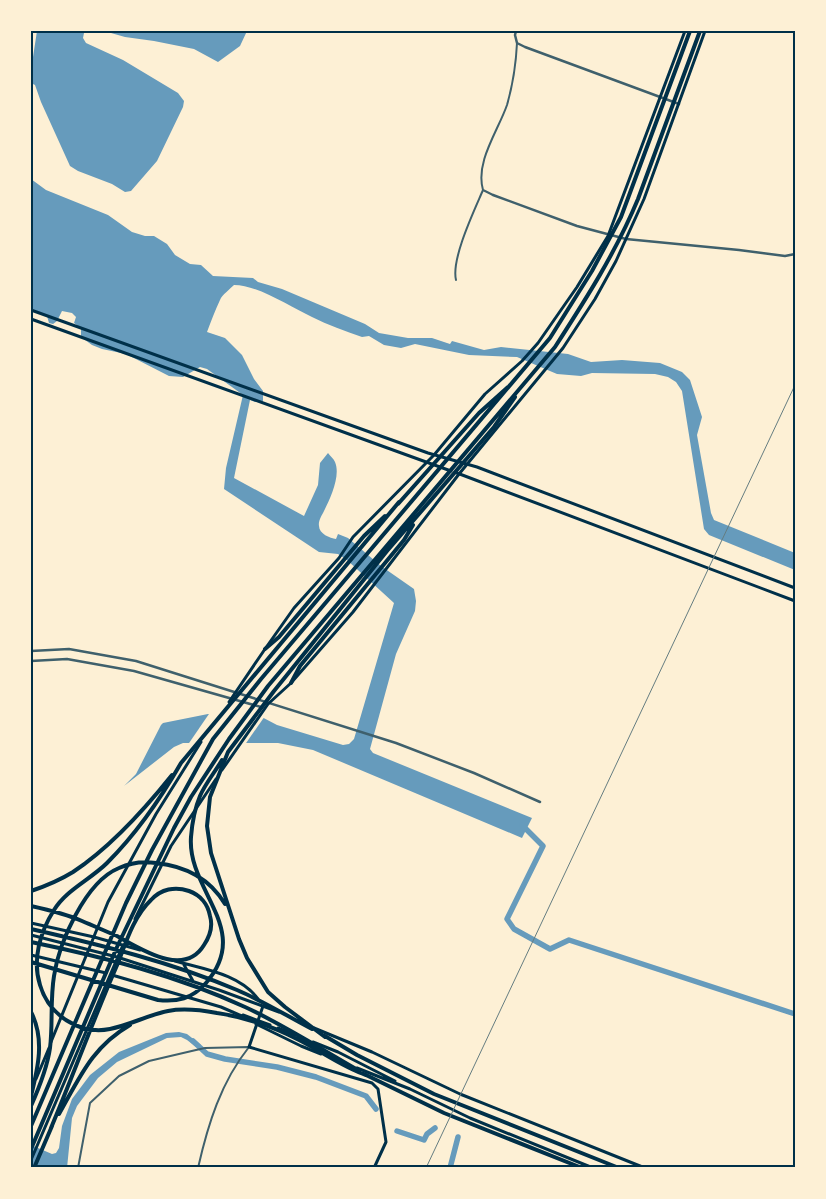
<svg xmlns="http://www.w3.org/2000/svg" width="826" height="1199" font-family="Barlow,sans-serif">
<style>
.water{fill:#669bbc}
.pier{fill:#fdf0d5}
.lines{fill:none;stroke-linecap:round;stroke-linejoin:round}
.canal{stroke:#669bbc;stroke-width:5.5}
.minor{stroke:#3f606c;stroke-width:2}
.tertiary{stroke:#3f606c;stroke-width:2.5}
.secondary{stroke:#003049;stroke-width:3}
.primary{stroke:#003049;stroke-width:3}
.trunk{stroke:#003049;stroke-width:4}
.rail{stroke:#657d81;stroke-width:1}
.neatline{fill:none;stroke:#003049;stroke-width:2}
</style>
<rect width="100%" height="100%" fill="#fdf0d5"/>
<path class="water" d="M 37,31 L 88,31 L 84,33 L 83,38 L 86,43 L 123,60 L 178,93 L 184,101 L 183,107 L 157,161 L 131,191 L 125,192 L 112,184 L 78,171 L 70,166 L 41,102 L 35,85 L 31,83 L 31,70 Z
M 104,31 L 247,31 L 240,46 L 218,62 L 194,49 L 154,41 L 125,37 Z
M 31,179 L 46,190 L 108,215 L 132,232 L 145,236 L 154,236 L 167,244 L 175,255 L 190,264 L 201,265 L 213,276 L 253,278 L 258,282 L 282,289 L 365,324 L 379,333 L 408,338 L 432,338 L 450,344 L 452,341 L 484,350 L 501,347 L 568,354 L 591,362 L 622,360 L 660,363 L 682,372 L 690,380 L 702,417 L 697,435 L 711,513 L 714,520 L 795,553 L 795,570 L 709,535 L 704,529 L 682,391 L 676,382 L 668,377 L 655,374 L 592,373 L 581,376 L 557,374 L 517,357 L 469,355 L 415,344 L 401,348 L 384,345 L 369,336 L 362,337 C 345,331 328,325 312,317 C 290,307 258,285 234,285 C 230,289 222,295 220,300 C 215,311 211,321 207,332 L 225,338 L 242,355 L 254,379 L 263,391 L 263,401 L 255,402 L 250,400 L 234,478 L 304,516 L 318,485 L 320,463 L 328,453 C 330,456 334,459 335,462 C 341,476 330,499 324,511 C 322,515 318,521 319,526 C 319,534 330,538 336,539 L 338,534 L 348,538 L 381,566 L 414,589 L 416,601 L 415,611 L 396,654 L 370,749 L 373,753 L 532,818 L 522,838 L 313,750 L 278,743 L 183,743 L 174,747 L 124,786 L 136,774 L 161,725 L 163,723 L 208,714 L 256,714 L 277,725 L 343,745 L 349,744 L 354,739 L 394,603 L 347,560 L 338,554 L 319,552 L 224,489 L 226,468 L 243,395 L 207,369 L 200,367 L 183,377 L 169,376 L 126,354 L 102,349 L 92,345 L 81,337 L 81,328 L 74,323 L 76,317 L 72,313 L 62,311 L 57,321 L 53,324 L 49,323 L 47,316 L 31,311 Z
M 179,1032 L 187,1034 L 201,1045 L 196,1047 L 187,1040 L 181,1037 L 167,1038 L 117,1062 L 98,1078 L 77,1106 L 72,1118 L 67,1168 L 31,1168 L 31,1145 L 52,1154 L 56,1153 L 59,1148 L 62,1126 L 72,1099 L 90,1075 L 119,1052 L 166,1033 Z"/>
<path class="pier" d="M 211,711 L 259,712 L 265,716 L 244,746 L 187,746 Z"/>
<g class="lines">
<path class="canal" d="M 522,825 L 543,846 L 507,919 L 514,929 L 550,949 L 569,940 L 795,1014
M 193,1041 L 207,1054 L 225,1059 L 277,1067 L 316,1077 L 366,1096 L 376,1109
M 397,1131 L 424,1140 L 427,1134 L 435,1128
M 450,1168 L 458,1137"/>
<path class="minor" d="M 493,195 L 483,190 C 475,162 498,131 507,105 C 513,84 516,64 517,43
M 456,280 C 451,259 474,211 483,190
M 78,1168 L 90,1103 L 119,1076 L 149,1061 L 196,1050 L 205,1048 L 249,1047 C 221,1082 208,1124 198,1168"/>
<path class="tertiary" d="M 516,31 L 515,35 L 517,43 L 525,47 L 679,104
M 493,195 L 577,226 L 626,239 L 739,250 L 785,256 L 795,254
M 31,651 L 69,649 L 136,661 L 396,743 L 474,773 L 540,802
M 31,661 L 67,659 L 134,671 L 261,707"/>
<path class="secondary" d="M 31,310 L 428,453 L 477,467 L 795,588
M 31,319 L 451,471
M 457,473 L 795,601
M 263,1006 L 249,1047 L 372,1083 L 378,1089 L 386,1142 L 374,1168"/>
<path class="primary" d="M 229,702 L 265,649 L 294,608 L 339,558 L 353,537 L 434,455 L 485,394 L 522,361 L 538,343 L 577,287 L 608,236 L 685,31
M 222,770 L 268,704 L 291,683 L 353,612 L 459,474 L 563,348 L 595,299 L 616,261 L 644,199 L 705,31
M 135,919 L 171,846 L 216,779
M 31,923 L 94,937 L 140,950
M 31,935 L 117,957 L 219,990 L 279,1012
M 31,955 L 106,973
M 175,961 C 203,969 240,974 258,999
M 183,963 L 193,981
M 112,975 L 221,1007 L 244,1017
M 243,1015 L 270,1025
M 256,1024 L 301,1046 L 321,1054
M 278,1028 L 295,1035
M 314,1028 L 372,1052 L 460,1094 L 645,1168
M 51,1042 L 108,902 L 156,814 L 201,742
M 313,1042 L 338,1052 L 395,1081
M 357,1068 L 410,1089 L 470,1118 L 593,1168
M 36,1079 L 49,1048
M 31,1160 L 123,945"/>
<path class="trunk" d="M 398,504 L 479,413 L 508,387
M 265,649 L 279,637 L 364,536 L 385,516
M 291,683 L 300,666 L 404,540 L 413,525
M 31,891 C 46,886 60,880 73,872 C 111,847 144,810 172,775
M 31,906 C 49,910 66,914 82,921 C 94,926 105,931 117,936 C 141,949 184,978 204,945 C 210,936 213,926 210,916 C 208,904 200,895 189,891 C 175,886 161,889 151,900 C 134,916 126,942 118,963 C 94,1018 74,1073 51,1128
M 31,929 C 101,945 171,962 237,990 C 263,1001 287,1016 312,1029
M 31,942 C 104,957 178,976 245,1007 C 284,1025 321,1049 358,1070
M 31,962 L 158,1000 C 177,1002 192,999 206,983 C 253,929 187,891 191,837 C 192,824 195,808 200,796 C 205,784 215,772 222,760
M 31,1012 C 45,1039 38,1068 31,1096
M 325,1036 L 357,1055 L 434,1094 L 619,1168
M 325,1037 L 285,1007 L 268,992 L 247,958 L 239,939 L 211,853 L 207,826 L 210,797 L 228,752 L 274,691 L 387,551 L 494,427 L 515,397
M 364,1074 L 444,1113 L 582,1168
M 366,1075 C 342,1067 321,1051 299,1040 C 274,1027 244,1017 217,1013 C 201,1010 183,1008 168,1011 C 148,1015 130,1025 110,1029 C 79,1035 49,1015 40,985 C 32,960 40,932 54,910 C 66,890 91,879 107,863 C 136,834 161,798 181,763 L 399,502
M 31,1106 C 39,1088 47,1069 50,1048 C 53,1025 50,1000 54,976 C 59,943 85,882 119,868 C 130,863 143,861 156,863 C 185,866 210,879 225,904
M 59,1114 C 80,1077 92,1047 130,1025
M 31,1126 L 126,903 L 152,850 L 213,739 L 261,679 L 550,338 L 592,271 L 621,217 L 690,31
M 31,1149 L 117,947 L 174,828 L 191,797 L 229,739 L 268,686 L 555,347 C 586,299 616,252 638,199 L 700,31
M 34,1168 L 52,1126"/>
<path class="rail" d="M 426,1168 L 795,385"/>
</g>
<rect width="826" height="1199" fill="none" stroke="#fdf0d5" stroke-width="65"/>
<rect x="32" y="32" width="762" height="1134" class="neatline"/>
</svg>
